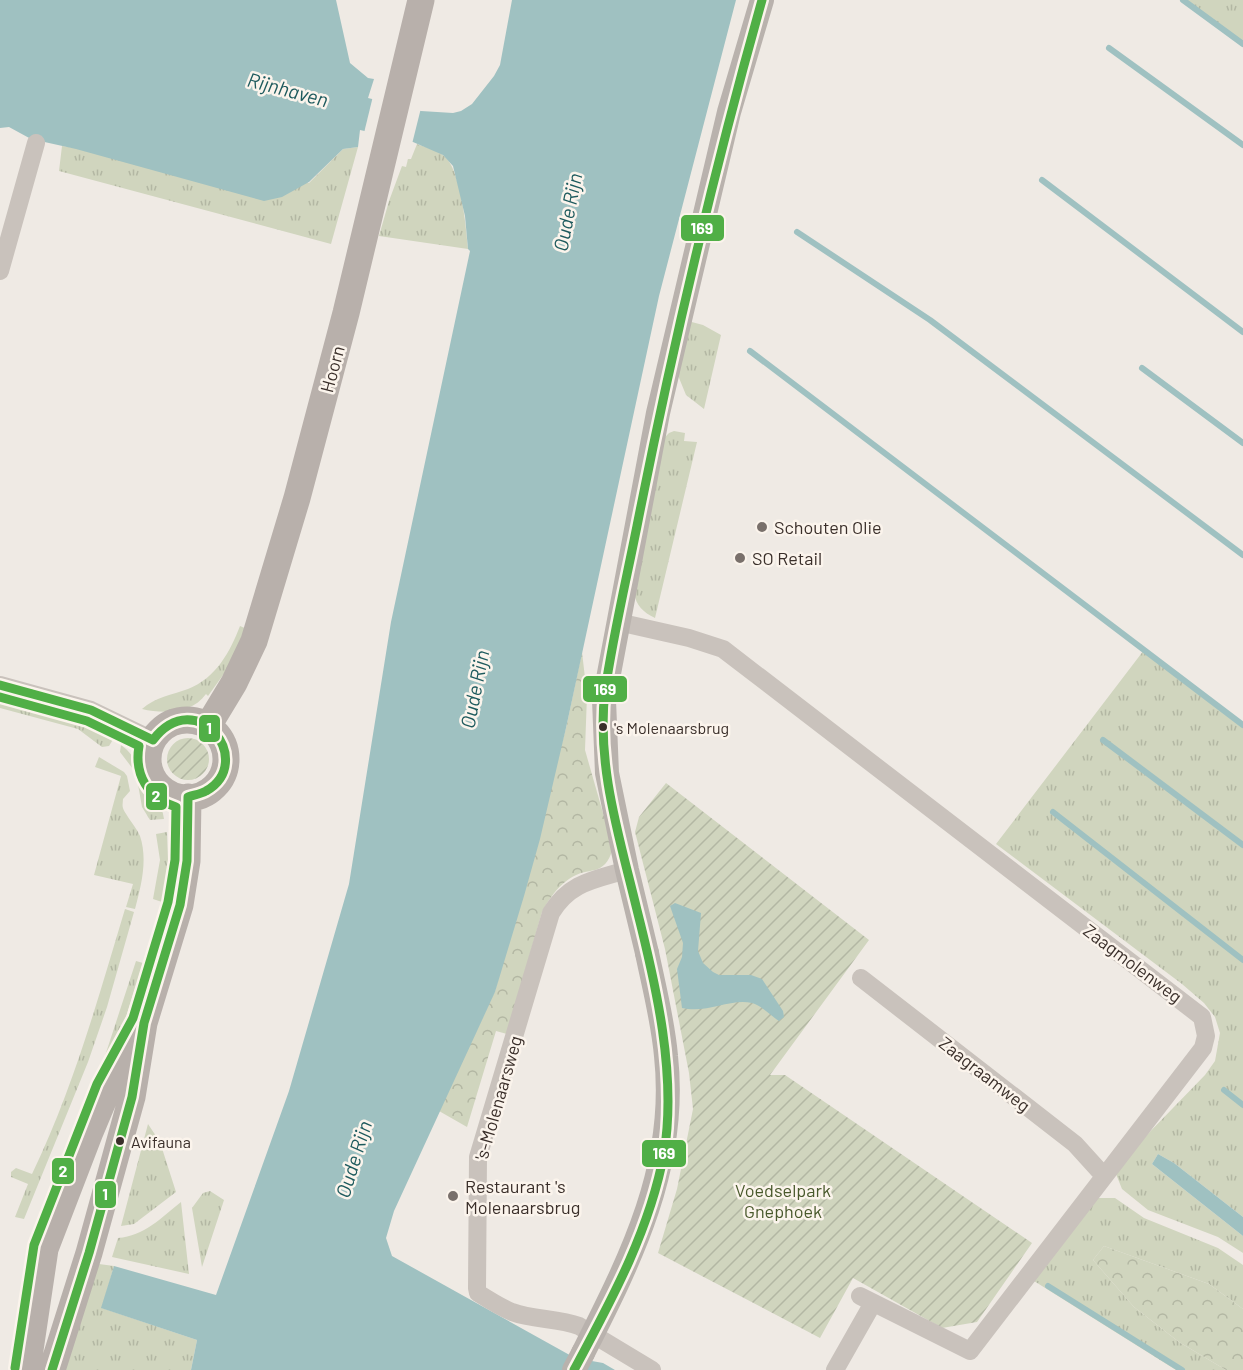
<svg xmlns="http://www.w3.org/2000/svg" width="1243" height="1370" font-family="Barlow,sans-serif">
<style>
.grass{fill:url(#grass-tufts)}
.forest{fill:url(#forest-crowns)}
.garden{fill:url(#garden-furrows)}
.water{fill:#9fc1c1}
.pier{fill:#efeae4}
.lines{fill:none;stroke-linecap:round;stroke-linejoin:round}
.stream{stroke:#9fc1c1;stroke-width:6}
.street{stroke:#c9c2bc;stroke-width:18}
.secondary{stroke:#b9b2ad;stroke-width:24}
.primary{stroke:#b8b0ab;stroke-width:27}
.secondary-bridge{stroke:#b9b2ad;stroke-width:24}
.bus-1-casing{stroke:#fbf4ec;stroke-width:14}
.bus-2-casing{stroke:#fbf4ec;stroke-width:14}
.bus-3-casing{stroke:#fbf4ec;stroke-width:14}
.bus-1{stroke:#50af46;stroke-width:9}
.bus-2{stroke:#50af46;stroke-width:9}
.bus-3{stroke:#50af46;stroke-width:9}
.poi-dot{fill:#79706b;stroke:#fbf4ec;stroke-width:2}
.bus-dot{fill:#3a2f2a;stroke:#fbf4ec;stroke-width:2}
.labels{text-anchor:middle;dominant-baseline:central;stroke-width:5;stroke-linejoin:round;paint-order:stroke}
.bus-label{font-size:16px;fill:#3a2f2a;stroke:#fbf4ec;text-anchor:start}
.street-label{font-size:18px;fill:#3a2f2a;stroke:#fbf4ec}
.poi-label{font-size:18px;fill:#3a2f2a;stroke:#fbf4ec;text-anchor:start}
.park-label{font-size:18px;fill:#49592c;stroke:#fbf4ec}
.water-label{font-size:20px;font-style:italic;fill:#1d5a5d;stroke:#fbf4ec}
.line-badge{stroke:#fbf4ec;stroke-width:2}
.badge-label{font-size:16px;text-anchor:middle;font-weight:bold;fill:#fff}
</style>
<defs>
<pattern id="grass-tufts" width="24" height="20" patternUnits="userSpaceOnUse" patternTransform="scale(1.5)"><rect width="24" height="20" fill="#d0d5be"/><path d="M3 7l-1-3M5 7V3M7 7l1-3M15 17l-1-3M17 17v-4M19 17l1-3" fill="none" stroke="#b3b7a3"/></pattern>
<pattern id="forest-crowns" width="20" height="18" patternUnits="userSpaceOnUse" patternTransform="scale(1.5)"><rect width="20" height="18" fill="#d0d5be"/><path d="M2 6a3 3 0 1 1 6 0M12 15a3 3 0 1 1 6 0" fill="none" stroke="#b3b7a3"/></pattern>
<pattern id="garden-furrows" width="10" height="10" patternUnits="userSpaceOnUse" patternTransform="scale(1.5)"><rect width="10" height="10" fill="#d0d5be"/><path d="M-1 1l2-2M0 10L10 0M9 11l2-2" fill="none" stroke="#b3b7a3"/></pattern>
</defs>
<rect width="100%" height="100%" fill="#efeae4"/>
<path class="grass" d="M 1180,0 L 1243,0 L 1243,47 Z
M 417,144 C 425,147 436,150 443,155 C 461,168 466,227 468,249 L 379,236 L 389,201 L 402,166 L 406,167 L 408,159 L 411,159 Z
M 62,146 L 309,183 L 343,149 L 358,147 L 331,244 L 59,171 Z
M 688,321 L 703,325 L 721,335 L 704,409 L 686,395 L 677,373 Z
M 674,431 L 685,433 L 684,441 L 697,442 L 655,618 C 643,612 636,606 634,592 L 663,439 L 669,433 Z
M 240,626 L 247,629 L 233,661 L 208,696 L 206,694 C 192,714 163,714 142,709 C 155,697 172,695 188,689 C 216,678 230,652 240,626 Z
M 1144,650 L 1243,725 L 1243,1217 L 1174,1163 L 1158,1154 L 1152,1164 L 1243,1236 L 1243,1253 L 1218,1237 L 1148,1210 L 1122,1189 L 1116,1174 L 1140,1142 L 1205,1075 L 1215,1061 L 1220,1033 L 1215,1017 L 1204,1003 L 1182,984 L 996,844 Z
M 8,696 L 73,714 L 114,738 L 109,746 L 102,747 L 78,729 L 0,708 L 0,699 Z
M 121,745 C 139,758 135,769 146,785 C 154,798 162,803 164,819 L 150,820 L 142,807 L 136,773 L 120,752 Z
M 99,757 L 124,772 L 127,776 L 130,791 L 123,799 C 123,802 122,805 123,808 C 124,813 137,828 140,836 C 148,860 141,886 135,909 L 126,907 L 133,884 L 94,875 L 121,776 L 95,767 Z
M 167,832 L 168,861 L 162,902 L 153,899 L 160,860 L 156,834 Z
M 125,909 L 134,912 L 107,1007 L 88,1062 L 24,1219 L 15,1217 L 28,1184 L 11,1177 L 11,1172 L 16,1168 L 32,1174 C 73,1089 98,999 125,909 Z
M 136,961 L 143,963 L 115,1052 L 42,1237 L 34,1235 L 56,1175 L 88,1104 L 104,1059 Z
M 148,1124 L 160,1142 L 176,1192 L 134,1224 L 121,1226 Z
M 210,1191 L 224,1200 L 202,1267 L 192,1208 L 203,1193 Z
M 1098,1198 L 1115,1198 L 1144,1218 L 1218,1248 L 1243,1265 L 1243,1309 L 1209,1284 L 1104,1246 L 1093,1260 L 1134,1307 L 1179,1342 L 1226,1370 L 1176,1370 L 1034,1281 Z
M 181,1202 L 189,1274 L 112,1257 L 118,1238 C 144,1236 161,1218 181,1202 Z
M 99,1264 L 114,1266 L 102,1308 L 197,1340 L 191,1370 L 64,1370 Z"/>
<path class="forest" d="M 582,652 L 587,695 L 585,750 L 613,848 C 604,879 589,865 569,879 C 557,887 549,899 542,912 L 507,1034 L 496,1031 L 467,1127 L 439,1111 L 495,991 L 566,728 Z
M 1104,1246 L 1209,1284 L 1243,1309 L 1243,1370 L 1226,1370 L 1179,1342 L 1134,1307 L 1093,1260 Z"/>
<path class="garden" d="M167 759a21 21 0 1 1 42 0a21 21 0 1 1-42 0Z
M 666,783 L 869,940 L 770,1075 L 785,1075 L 1032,1243 L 977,1322 L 942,1328 L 853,1278 L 820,1338 L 658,1253 L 677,1189 L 693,1109 L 689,1073 L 665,949 L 635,832 L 639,817 Z"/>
<path class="water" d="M 0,0 L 336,0 L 350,63 L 368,78 L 374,79 L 368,98 L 421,111 L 453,113 L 461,111 L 472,104 L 494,76 L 500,65 L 512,0 L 736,0 L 659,296 L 566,728 L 540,839 L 524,896 L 495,992 L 394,1211 L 386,1238 L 392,1256 L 575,1358 L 603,1363 L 615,1370 L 191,1370 L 197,1340 L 101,1308 L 114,1266 L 216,1295 L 289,1091 L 349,884 L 391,622 L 470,251 L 468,249 L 465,216 L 453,166 L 443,155 L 413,142 L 360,130 L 358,147 L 343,149 L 309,182 L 282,197 L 264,201 L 76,149 L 31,139 L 9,127 L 0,128 Z
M 675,903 L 701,913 L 698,951 L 703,963 L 713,972 L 719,975 L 751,975 L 762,979 L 783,1011 L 784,1017 L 779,1021 C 771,1016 761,1005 752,1003 C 730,998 707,1014 682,1008 L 677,969 L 682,957 L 683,943 L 670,906 Z
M 1158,1154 L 1174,1163 L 1243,1217 L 1243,1236 L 1152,1164 Z"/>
<path class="pier" d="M 373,96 L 421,108 L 412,144 L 364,133 Z"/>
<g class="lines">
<path class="stream" d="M 1183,0 L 1243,44
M 1109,48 L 1243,145
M 1042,180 L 1243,332
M 797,232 L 930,320 L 1243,555
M 750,351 L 1243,725
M 1142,368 L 1243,443
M 1103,740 L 1243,845
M 1053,812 L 1243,960
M 1224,1090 L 1243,1105
M 1048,1286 L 1182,1370"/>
<path class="street" d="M 0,271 L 36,143
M 618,622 L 689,638 L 723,649 L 1202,1017 L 1206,1036 L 1203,1048 L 970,1351 L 860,1296
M 0,685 L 91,710 L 153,740
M 627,870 C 594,880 570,882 551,913 L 478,1157 L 477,1288 L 478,1293 C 489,1300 500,1307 512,1312 C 533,1320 558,1318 579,1326 L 652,1370
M 861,978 L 1075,1144 L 1104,1176
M 835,1370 L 873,1303"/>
<path class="secondary" d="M 647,953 L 627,870 L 607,773 L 604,700 L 658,413 L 729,112 L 762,0
M 574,1370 L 583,1353"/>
<path class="primary" d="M148 759a39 39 0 1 1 78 0a39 39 0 1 1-78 0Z
M 208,726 L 234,683 L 254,641 L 297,498 L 346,313 L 421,0
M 27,1370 L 45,1249 L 90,1132 L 108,1089 L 135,1040
M 52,1370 L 89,1253 L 132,1097 L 144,1023 L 180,905 L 187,861 L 188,797"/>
<path class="secondary-bridge" d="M 583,1353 C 631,1258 678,1166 666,1056 C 663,1021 654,987 647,953"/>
<g class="bus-1-casing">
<path id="bus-1" d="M 574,1370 C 611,1301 650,1230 664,1153 C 677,1075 656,985 637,910 C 620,839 596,765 605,691 C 613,636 626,581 637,526 C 672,349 713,174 762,0"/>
</g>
<g class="bus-2-casing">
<path id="bus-2" d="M 0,685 L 91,710 L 153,740 C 197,683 257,762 206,791 C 201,794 194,795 188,797 L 187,861 L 180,905 L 144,1023 L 132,1097 L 89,1253 L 52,1370"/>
</g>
<g class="bus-3-casing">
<path id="bus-3" d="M 0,697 L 87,721 L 139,746 C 134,775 148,798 176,807 L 175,860 L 168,902 L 133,1018 L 97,1084 L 34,1245 L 15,1368"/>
</g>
<use href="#bus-1" class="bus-1"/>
<use href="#bus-2" class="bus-2"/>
<use href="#bus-3" class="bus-3"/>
</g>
<g class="poi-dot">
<circle cx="762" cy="527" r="6"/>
<circle cx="740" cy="558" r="6"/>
<circle cx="453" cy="1196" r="6"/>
</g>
<g class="bus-dot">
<circle cx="603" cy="727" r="5"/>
<circle cx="120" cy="1141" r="5"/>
</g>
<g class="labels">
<g class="bus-label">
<text x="614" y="727">'s Molenaarsbrug</text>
<text x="131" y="1141">Avifauna</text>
</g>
<g class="street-label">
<text transform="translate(332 369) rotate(-75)">Hoorn</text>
<text transform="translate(1133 963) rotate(37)">Zaagmolenweg</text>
<text transform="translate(985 1074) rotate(38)">Zaagraamweg</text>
<text transform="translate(498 1098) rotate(-74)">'s-Molenaarsweg</text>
</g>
<g class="poi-label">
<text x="774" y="527">Schouten Olie</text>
<text x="752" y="558">SO Retail</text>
<text x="465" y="1186">Restaurant 's<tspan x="465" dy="21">Molenaarsbrug</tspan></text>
</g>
<g class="park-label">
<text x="783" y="1190">Voedselpark<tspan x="783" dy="21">Gnephoek</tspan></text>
</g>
<g class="water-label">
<text transform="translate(288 89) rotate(15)">Rijnhaven</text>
<text transform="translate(567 212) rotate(-79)">Oude Rijn</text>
<text transform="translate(474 689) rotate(-79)">Oude Rijn</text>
<text transform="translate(353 1159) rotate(-73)">Oude Rijn</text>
</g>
</g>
<g class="line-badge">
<rect x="680" y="214" width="45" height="28" rx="6" fill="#50af46"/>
<rect x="582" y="675" width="46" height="28" rx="6" fill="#50af46"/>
<rect x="198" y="714" width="23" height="29" rx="6" fill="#50af46"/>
<rect x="145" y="782" width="23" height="29" rx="6" fill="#50af46"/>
<rect x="641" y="1139" width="46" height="29" rx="6" fill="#50af46"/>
<rect x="51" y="1157" width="24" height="28" rx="6" fill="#50af46"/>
<rect x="94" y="1180" width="23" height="29" rx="6" fill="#50af46"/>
</g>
<g class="badge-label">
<text x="702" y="234">169</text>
<text x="605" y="695">169</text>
<text x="209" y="734">1</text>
<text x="156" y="802">2</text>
<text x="664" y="1159">169</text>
<text x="63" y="1177">2</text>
<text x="105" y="1200">1</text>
</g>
</svg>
